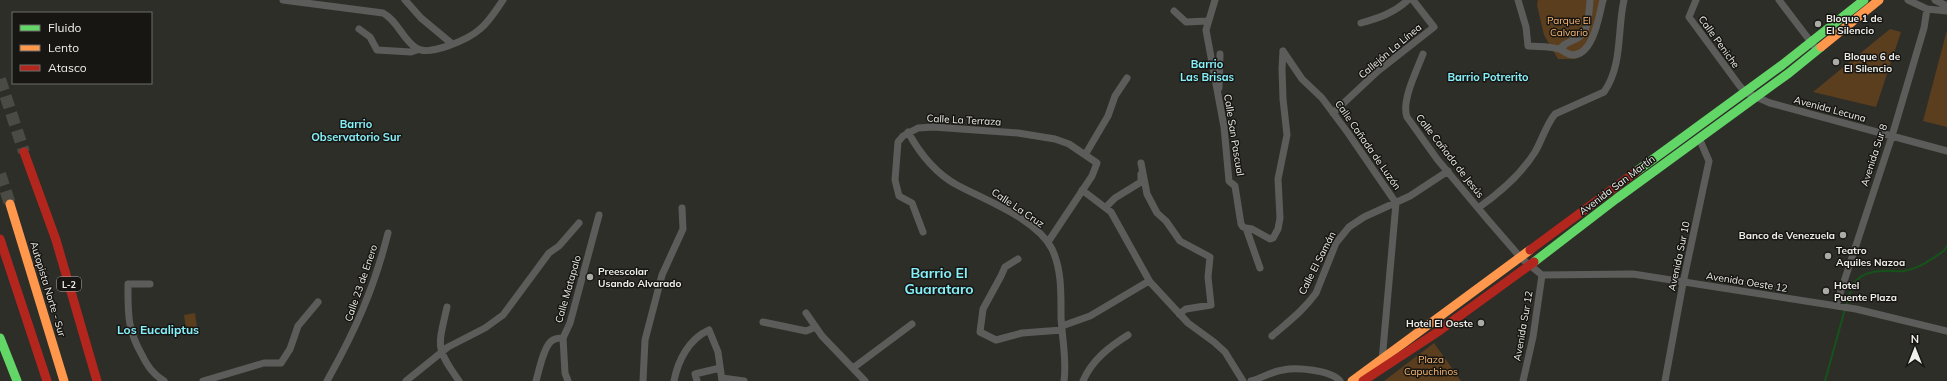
<svg xmlns="http://www.w3.org/2000/svg" width="1947" height="381" font-family="Mulish,sans-serif">
<style>
.green{fill:#5b3e1e}
.lines{fill:none;stroke-linecap:round;stroke-linejoin:round}
.stream{stroke:#15531a;stroke-width:2}
.highway-tunnel{stroke:#4b4b46;stroke-width:12;stroke-dasharray:12 6;stroke-linecap:butt}
.street{stroke:#5c5c5a;stroke-width:7}
.fast{stroke:#63d668;stroke-width:9}
.slow{stroke:#ff974d;stroke-width:9}
.jam{stroke:#b3261e;stroke-width:9}
.poi-dot{fill:#ababa6;stroke:#171613;stroke-width:1.5}
.labels{text-anchor:middle;dominant-baseline:central;stroke-width:3;stroke-linejoin:round;paint-order:stroke}
.shield{fill:#171613;stroke:#aeadaa;stroke-width:1}
.shield-label{font-size:9px;font-weight:bold;fill:#eeeeea}
.poi-label{font-size:10px;font-weight:bold;fill:#eeeeea;stroke:#171613;text-anchor:start}
.park-label{font-size:10px;fill:#feba75;stroke:#171613}
.street-label{font-size:10px;fill:#eeeeea;stroke:#171613}
.neighbourhood-label{font-size:11px;font-weight:bold;fill:#86f1fb;stroke:#171613}
.quarter-label{font-size:12px;font-weight:bold;fill:#86f1fb;stroke:#171613}
.district-label{font-size:14px;font-weight:bold;fill:#86f1fb;stroke:#171613}
</style>
<rect width="100%" height="100%" fill="#2e2e29"/>
<path class="green" d="M 1538,0 L 1607,0 L 1585,54 L 1575,59 L 1558,59 L 1544,35 L 1537,5 Z
M 1890,29 L 1901,32 L 1876,107 L 1813,92 Z
M 1947,30 L 1947,127 L 1923,121 Z
M 195,313 L 197,327 L 186,329 L 184,315 Z
M 1434,343 L 1461,381 L 1384,381 Z"/>
<g class="lines">
<path class="stream" d="M 1846,305 C 1852,283 1857,272 1882,271 C 1889,270 1897,272 1904,271 C 1920,268 1932,259 1945,250 L 1947,246
M 1825,381 L 1845,309"/>
<path class="highway-tunnel" d="M 0,79 L 24,152
M 0,174 L 10,204"/>
<path class="street" d="M 283,0 L 383,13 C 398,21 402,39 416,48 C 429,57 469,39 480,29 C 489,22 496,10 503,0
M 405,0 L 421,18 L 451,43
M 1215,0 L 1206,30 L 1224,127 L 1229,181 L 1235,186 L 1241,224 L 1243,227 L 1246,228 L 1260,268
M 1518,0 L 1526,27 L 1528,46 C 1538,47 1549,46 1559,49 C 1565,51 1567,55 1573,55 C 1594,54 1599,15 1603,0
M 1696,0 L 1689,17 L 1739,85 L 1745,92 L 1770,103 L 1947,151
M 1779,0 L 1817,50
M 1908,0 L 1927,9 L 1947,11
M 1935,0 L 1947,6
M 1174,11 L 1186,22 L 1207,21
M 1361,23 C 1379,18 1394,13 1408,0
M 359,29 L 370,37 L 377,50 L 411,52 L 417,50
M 1560,49 C 1565,42 1571,42 1578,38 C 1589,32 1589,11 1590,0
M 1283,51 L 1302,79 L 1322,98 L 1348,133 L 1396,203 L 1382,361
M 1423,54 C 1417,70 1401,101 1407,117 L 1437,159 L 1488,220 L 1521,258 L 1542,275
M 1219,88 L 1220,54
M 1333,113 L 1378,71 L 1434,27 L 1413,0
M 908,132 C 920,154 935,173 957,185 C 985,200 1037,219 1052,249 C 1062,270 1061,295 1061,317 C 1062,339 1067,359 1064,381
M 1085,155 L 1108,116 L 1115,96 L 1127,78
M 1141,163 L 1147,194 L 1157,213 L 1166,221 L 1180,241 L 1210,257 L 1208,277 L 1211,305 L 1186,309 L 1179,314
M 1082,190 L 1111,212 L 1150,282 L 1188,323 L 1214,342 L 1225,352 L 1243,381
M 1106,207 L 1115,198 L 1141,182 L 1141,174
M 1478,208 C 1498,194 1522,173 1535,152 C 1542,140 1546,125 1555,114 L 1604,92 C 1623,65 1617,30 1624,0
M 1246,228 L 1252,229 L 1270,239 L 1273,238 L 1278,229 L 1280,218 L 1278,179 L 1287,135 L 1283,99 L 1282,69 L 1283,51
M 923,232 L 912,203 L 899,196 L 895,180 L 898,142 L 903,136 L 918,128 L 933,127 L 1018,133 L 1055,139 L 1069,144 L 1097,163 L 1092,176 L 1048,242
M 1018,259 L 1005,267 L 1001,276 L 983,309 L 980,332 L 996,340 L 1022,333 L 1062,330
M 1542,275 L 1633,274 L 1856,309 L 1947,331
M 150,284 L 128,284 C 128,313 127,329 142,355 C 148,367 153,374 164,381
M 1836,306 L 1892,136 L 1924,28 L 1927,9
M 447,307 C 438,347 435,347 459,381
M 806,313 L 822,336 L 865,381
M 763,322 L 806,331 L 816,327
M 1062,326 L 1090,316 L 1149,281
M 1272,336 C 1288,322 1304,310 1316,293 L 1336,243 L 1349,227 L 1364,217 L 1410,196 L 1448,171
M 853,368 L 912,324
M 722,378 L 744,381
M 203,381 L 264,363 L 281,363 L 290,349 L 298,326 L 318,302
M 327,381 C 355,331 374,289 388,233
M 406,381 L 448,347 L 485,328 L 503,315 L 549,253 L 559,246 L 579,223
M 536,381 C 539,371 544,344 553,340 C 556,338 560,338 563,338
M 568,381 L 565,373 L 563,338 L 570,323 L 599,215
M 643,381 L 645,340 L 662,275 L 683,229 L 682,208
M 674,381 C 678,360 689,339 709,330 L 718,352 L 722,381
M 697,381 L 695,374 L 720,368
M 1083,381 C 1092,360 1109,347 1128,335
M 1251,381 C 1262,378 1273,371 1283,370 C 1296,367 1331,370 1340,381
M 1523,381 L 1533,337 L 1542,275
M 1665,381 L 1683,283 L 1709,161 L 1699,138"/>
<path class="fast" d="M 1637,171 L 1782,65 L 1864,0
M 1534,262 L 1616,199 L 1789,73 L 1821,47
M 0,338 L 17,381"/>
<path class="slow" d="M 1821,47 L 1879,0
M 10,204 L 64,381
M 1352,381 L 1530,250"/>
<path class="jam" d="M 24,152 L 56,240 L 97,381
M 0,239 L 47,381
M 1530,250 L 1637,171
M 1363,381 L 1436,333 L 1534,262"/>
</g>
<g class="poi-dot">
<circle cx="1818" cy="24" r="4"/>
<circle cx="1836" cy="62" r="4"/>
<circle cx="1843" cy="235" r="4"/>
<circle cx="1828" cy="256" r="4"/>
<circle cx="590" cy="277" r="4"/>
<circle cx="1826" cy="291" r="4"/>
<circle cx="1481" cy="323" r="4"/>
</g>
<g class="labels">
<rect class="shield" x="57" y="277" width="24" height="14" rx="3"/>
<g class="shield-label">
<text x="69" y="284">L-2</text>
</g>
<g class="poi-label">
<text x="1826" y="18">Bloque 1 de<tspan x="1826" dy="12">El Silencio</tspan></text>
<text x="1844" y="56">Bloque 6 de<tspan x="1844" dy="12">El Silencio</tspan></text>
<text x="1835" y="235" text-anchor="end">Banco de Venezuela</text>
<text x="1836" y="250">Teatro<tspan x="1836" dy="12">Aquiles Nazoa</tspan></text>
<text x="598" y="271">Preescolar<tspan x="598" dy="12">Usando Alvarado</tspan></text>
<text x="1834" y="285">Hotel<tspan x="1834" dy="12">Puente Plaza</tspan></text>
<text x="1473" y="323" text-anchor="end">Hotel El Oeste</text>
</g>
<g class="park-label">
<text x="1569" y="20">Parque El<tspan x="1569" dy="12">Calvario</tspan></text>
<text x="1431" y="359">Plaza<tspan x="1431" dy="12">Capuchinos</tspan></text>
</g>
<g class="street-label">
<text transform="translate(1719 42) rotate(54)">Calle Peniche</text>
<text transform="translate(1390 51) rotate(-40)">Callejón La Línea</text>
<text transform="translate(1830 109) rotate(15)">Avenida Lecuna</text>
<text transform="translate(964 120) rotate(3)">Calle La Terraza</text>
<text transform="translate(1234 135) rotate(81)">Calle San Pascual</text>
<text transform="translate(1368 145) rotate(55)">Calle Cañada de Luzón</text>
<text transform="translate(1874 155) rotate(-72)">Avenida Sur 8</text>
<text transform="translate(1450 156) rotate(52)">Calle Cañada de Jesús</text>
<text transform="translate(1617 185) rotate(-37)">Avenida San Martín</text>
<text transform="translate(1018 208) rotate(34)">Calle La Cruz</text>
<text transform="translate(1679 256) rotate(-78)">Avenida Sur 10</text>
<text transform="translate(1317 263) rotate(-63)">Calle El Samán</text>
<text transform="translate(1747 282) rotate(9)">Avenida Oeste 12</text>
<text transform="translate(361 283) rotate(-71)">Calle 23 de Enero</text>
<text transform="translate(48 289) rotate(73)">Autopista Norte - Sur</text>
<text transform="translate(568 289) rotate(-74)">Calle Matapalo</text>
<text transform="translate(1523 326) rotate(-80)">Avenida Sur 12</text>
</g>
<g class="neighbourhood-label">
<text x="1207" y="64">Barrio<tspan x="1207" dy="13">Las Brisas</tspan></text>
<text x="1488" y="77">Barrio Potrerito</text>
<text x="356" y="124">Barrio<tspan x="356" dy="13">Observatorio Sur</tspan></text>
</g>
<g class="quarter-label">
<text x="158" y="329">Los Eucaliptus</text>
</g>
<g class="district-label">
<text x="939" y="273">Barrio El<tspan x="939" dy="16">Guarataro</tspan></text>
</g>
</g>
<rect x="12" y="12" width="140" height="72" fill="#171613" stroke="#6d6c69"/>
<rect x="20" y="25" width="20" height="6" fill="#63d668" stroke="#6d6c69"/>
<text x="48" y="32" font-size="12" fill="#eeeeea">Fluido</text>
<rect x="20" y="45" width="20" height="6" fill="#ff974d" stroke="#6d6c69"/>
<text x="48" y="52" font-size="12" fill="#eeeeea">Lento</text>
<rect x="20" y="65" width="20" height="6" fill="#b3261e" stroke="#6d6c69"/>
<text x="48" y="72" font-size="12" fill="#eeeeea">Atasco</text>
<g transform="translate(1915 349)" stroke="#171613" stroke-width="3" paint-order="stroke">
<path d="M0-3L7 15L0 10L-7 15Z" fill="#eeeeea"/>
<text y="-6" font-size="11" font-weight="bold" text-anchor="middle" fill="#eeeeea">N</text>
</g>
</svg>
